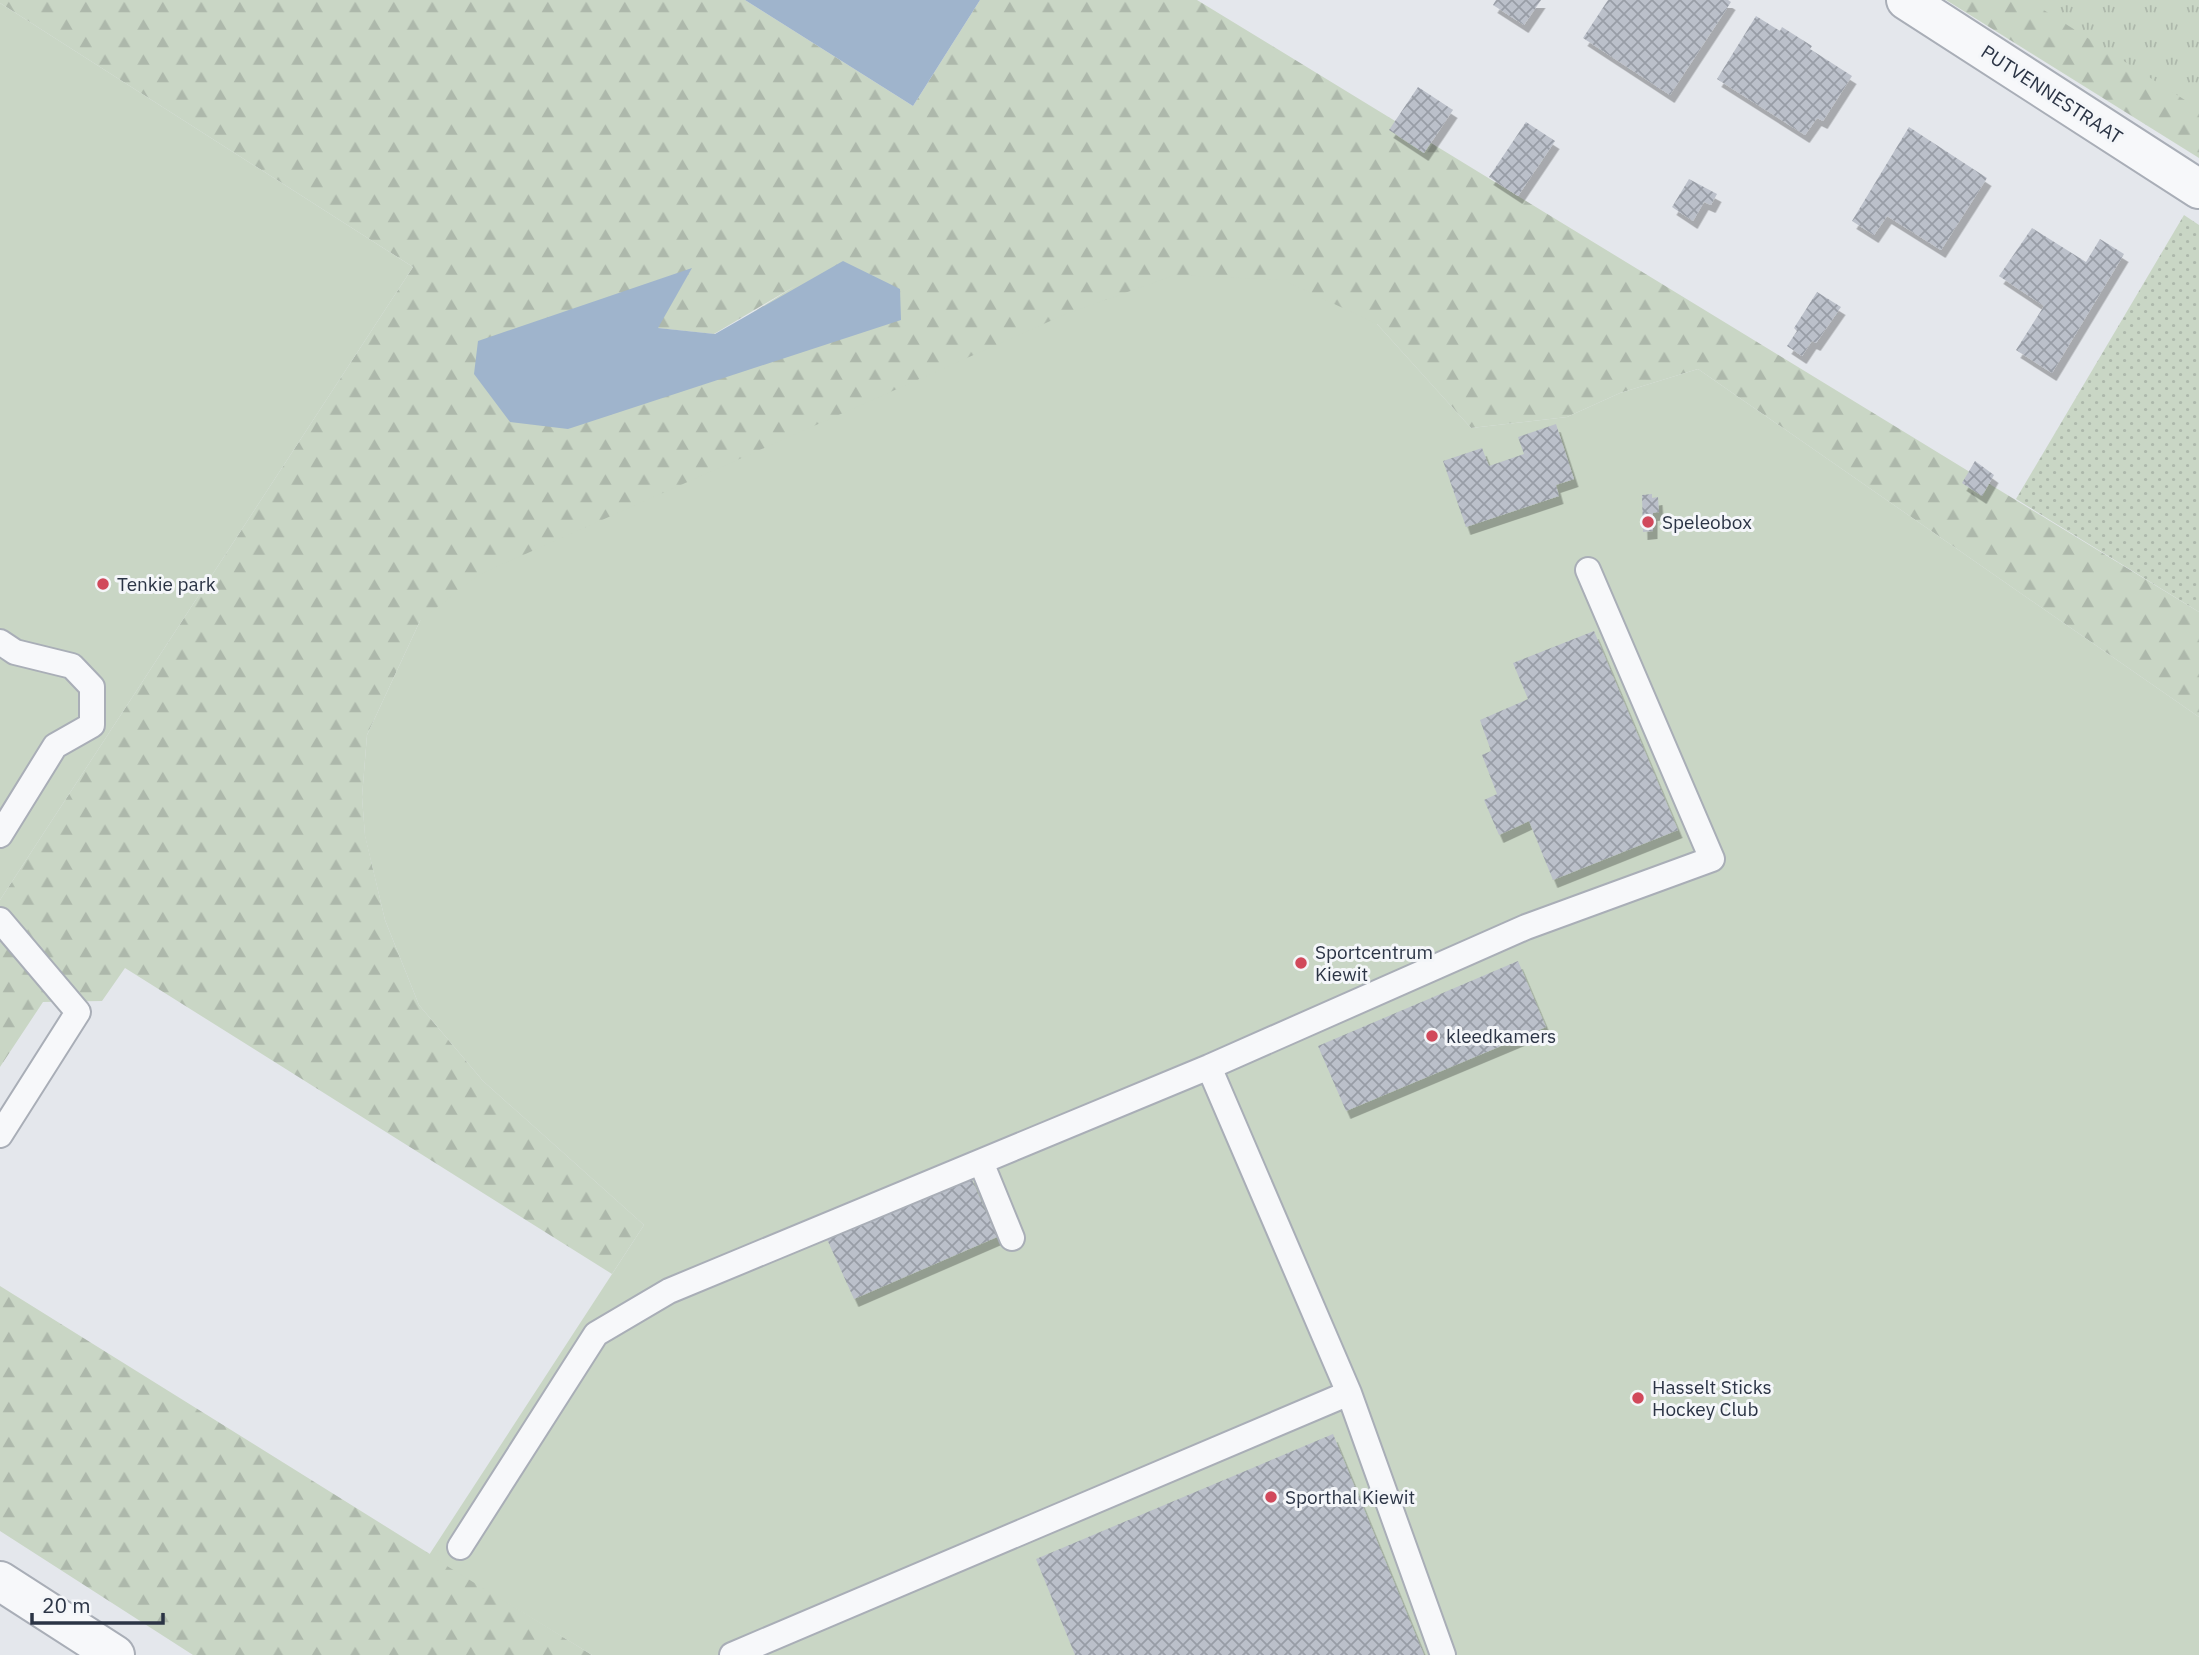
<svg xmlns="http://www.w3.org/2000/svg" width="2199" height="1655" font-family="'IBM Plex Sans',sans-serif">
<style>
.grass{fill:url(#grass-dots)}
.forest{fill:url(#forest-firs);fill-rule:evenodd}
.park{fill:url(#park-tufts)}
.garden{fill:#c9d6c5}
.water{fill:#9fb4cc}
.building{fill:url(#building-cross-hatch);filter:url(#shadow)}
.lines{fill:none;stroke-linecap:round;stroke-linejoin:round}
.lane-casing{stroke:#a9aeb7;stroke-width:28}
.street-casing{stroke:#a9aeb7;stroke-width:42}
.lane{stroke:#f7f8fa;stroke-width:24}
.street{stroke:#f7f8fa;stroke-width:38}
.poi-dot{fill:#d1495b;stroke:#f4f6f9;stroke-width:2.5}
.labels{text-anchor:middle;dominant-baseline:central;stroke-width:6;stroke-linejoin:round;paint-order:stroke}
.street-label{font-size:19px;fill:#2b3445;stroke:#f4f6f9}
.poi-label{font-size:19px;fill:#2b3445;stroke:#f4f6f9;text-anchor:start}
</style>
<defs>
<pattern id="grass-dots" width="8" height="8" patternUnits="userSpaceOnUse" patternTransform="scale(1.75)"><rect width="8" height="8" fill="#c9d6c5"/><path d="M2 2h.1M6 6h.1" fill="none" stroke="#adb8ab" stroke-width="1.8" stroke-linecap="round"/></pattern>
<pattern id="forest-firs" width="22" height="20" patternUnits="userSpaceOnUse" patternTransform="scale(1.75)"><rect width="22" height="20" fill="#c9d6c5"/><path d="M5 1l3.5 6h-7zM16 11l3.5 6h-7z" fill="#adb8ab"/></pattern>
<pattern id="park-tufts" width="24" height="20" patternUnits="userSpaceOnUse" patternTransform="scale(1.75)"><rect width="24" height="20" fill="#c9d6c5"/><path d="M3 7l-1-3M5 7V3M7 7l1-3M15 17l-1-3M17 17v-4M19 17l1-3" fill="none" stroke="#adb8ab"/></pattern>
<pattern id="building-cross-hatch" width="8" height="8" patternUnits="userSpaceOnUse" patternTransform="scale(1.75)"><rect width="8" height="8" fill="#bbc0ca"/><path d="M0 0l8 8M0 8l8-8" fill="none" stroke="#989da6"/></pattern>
<filter id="shadow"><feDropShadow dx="4.5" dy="8" stdDeviation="0" flood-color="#0004"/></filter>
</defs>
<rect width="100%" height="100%" fill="#e4e7ec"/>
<path class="grass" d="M 2184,215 L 2199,225 L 2199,612 L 2016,499 Z"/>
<path class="forest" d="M 0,0 L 745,0 L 913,106 L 980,0 L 1197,0 L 2199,612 L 2199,717 L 1698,369 L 1620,393 L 1567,417 L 1471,428 L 1377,324 L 420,621 L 367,735 L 362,797 L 365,835 L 385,920 L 419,1005 L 483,1081 L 644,1225 L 612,1274 L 125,968 L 102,1001 L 43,1002 L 0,1067 L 0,900 L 413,267 L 0,3 ZM 691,269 L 657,328 L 714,334 L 795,286 L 568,429 Z
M 1946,0 L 2108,0 L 2199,58 L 2199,158 Z
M 0,1286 L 592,1655 L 193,1655 L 0,1531 Z"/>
<path class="park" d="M 2028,0 L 2199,0 L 2199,109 Z"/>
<path class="garden" d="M 0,3 L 413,267 L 0,900 Z
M 1175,275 L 1283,280 L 1377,324 L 1471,428 L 1567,417 L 1620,393 L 1698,369 L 2199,717 L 2199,1655 L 592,1655 L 429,1555 L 644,1225 L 483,1081 L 419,1005 L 385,920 L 365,836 L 362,797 L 367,735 L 420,621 L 478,575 L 1066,314 Z"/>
<path class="water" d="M 745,0 L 980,0 L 913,106 Z
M 843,261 L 900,289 L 901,320 L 568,429 L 510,422 L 474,374 L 478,341 L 692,268 L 658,328 L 715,334 Z"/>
<path class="building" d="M 1496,0 L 1541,0 L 1524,25 L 1493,5 Z
M 1608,0 L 1728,0 L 1731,2 L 1670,95 L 1583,38 Z
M 1756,16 L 1780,31 L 1782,27 L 1812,46 L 1810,49 L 1852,76 L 1823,121 L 1817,118 L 1805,135 L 1717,79 Z
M 1418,87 L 1453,110 L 1424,153 L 1389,130 Z
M 1526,122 L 1555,141 L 1518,196 L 1489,177 Z
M 1909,127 L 1987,178 L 1941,250 L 1887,216 L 1874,235 L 1852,221 Z
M 1689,179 L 1717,194 L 1711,205 L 1704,202 L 1693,221 L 1672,207 Z
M 2032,228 L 2086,262 L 2100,239 L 2124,254 L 2052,373 L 2016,350 L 2044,306 L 1999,276 Z
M 1817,292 L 1841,307 L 1816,343 L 1812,341 L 1802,356 L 1787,346 L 1797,331 L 1794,328 Z
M 1556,424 L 1574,479 L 1556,485 L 1559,496 L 1466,527 L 1443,461 L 1482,448 L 1489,466 L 1524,454 L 1518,437 Z
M 1975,461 L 1994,475 L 1982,496 L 1962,483 Z
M 1652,494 L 1652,498 L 1658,497 L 1659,512 L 1653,513 L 1653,531 L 1643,532 L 1642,495 Z
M 1594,631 L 1678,830 L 1553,880 L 1529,821 L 1499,835 L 1484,800 L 1497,794 L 1482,755 L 1491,751 L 1480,720 L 1528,699 L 1513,663 Z
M 1518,961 L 1546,1027 L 1346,1111 L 1318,1046 Z
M 970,1175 L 997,1237 L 854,1299 L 826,1237 Z
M 1333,1434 L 1424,1655 L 1075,1655 L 1036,1559 Z"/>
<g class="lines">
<g class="lane-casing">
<path id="lane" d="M 0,642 L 15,652 L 72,666 L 92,687 L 92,725 L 55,746 L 0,835
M 0,920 L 78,1012 L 0,1135
M 1209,1067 L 1349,1393 L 1443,1655
M 981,1162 L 1012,1238
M 460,1547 L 596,1334 L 669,1291 L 1209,1067 L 1526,927 L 1712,859 L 1588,570
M 732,1655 L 1349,1393"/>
</g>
<g class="street-casing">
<path id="street" d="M 1906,0 L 2199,189
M 0,1581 L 115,1655"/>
</g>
<use href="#lane" class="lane"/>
<use href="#street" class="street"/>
</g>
<g class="poi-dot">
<circle cx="1648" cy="522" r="7"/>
<circle cx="103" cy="584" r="7"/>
<circle cx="1301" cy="963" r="7"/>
<circle cx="1432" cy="1036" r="7"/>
<circle cx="1638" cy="1398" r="7"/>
<circle cx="1271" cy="1497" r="7"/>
</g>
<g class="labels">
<g class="street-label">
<text transform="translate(2052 94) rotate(33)">PUTVENNESTRAAT</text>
</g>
<g class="poi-label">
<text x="1662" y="522">Speleobox</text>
<text x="117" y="584">Tenkie park</text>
<text x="1315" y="952">Sportcentrum<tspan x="1315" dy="22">Kiewit</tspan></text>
<text x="1446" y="1036">kleedkamers</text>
<text x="1652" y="1387">Hasselt Sticks<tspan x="1652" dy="22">Hockey Club</tspan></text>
<text x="1285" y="1497">Sporthal Kiewit</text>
</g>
</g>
<path d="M32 1613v10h131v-10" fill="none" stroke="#2b3445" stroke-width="3.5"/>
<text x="42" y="1613" font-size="21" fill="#2b3445" stroke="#f4f6f9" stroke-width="5" paint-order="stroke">20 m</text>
</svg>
